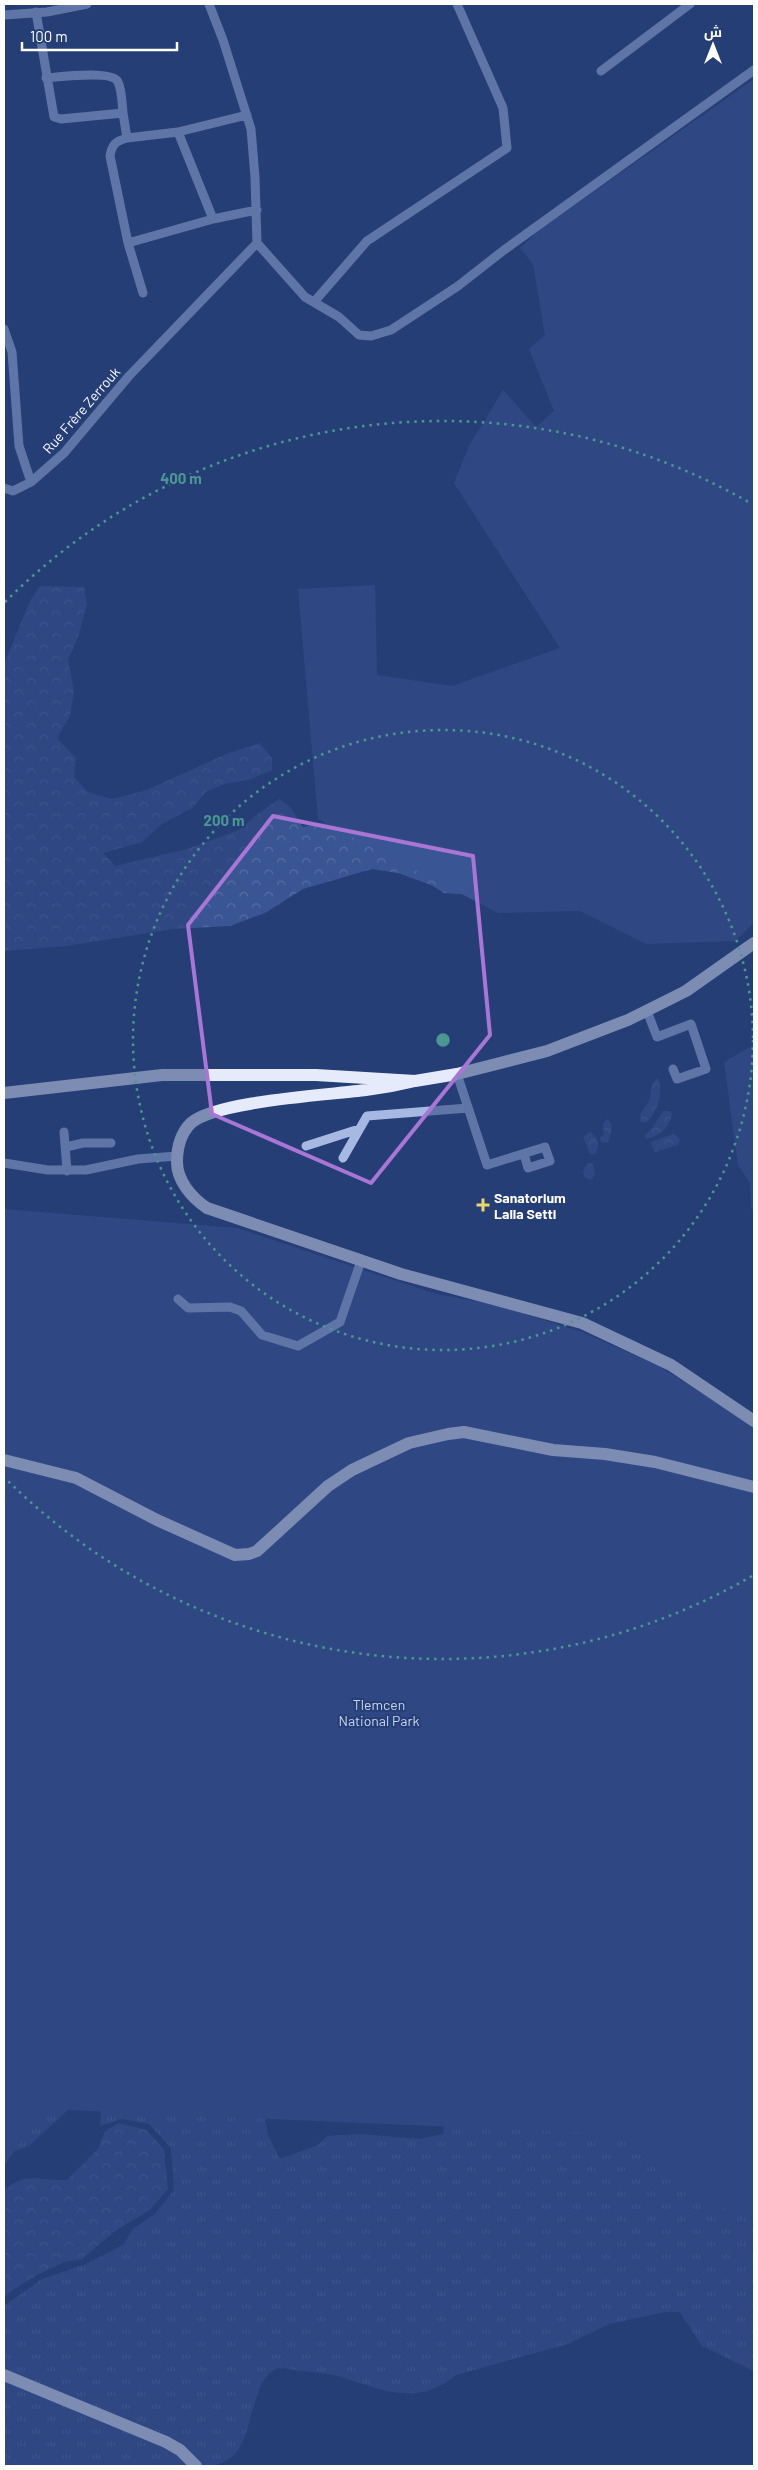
<svg xmlns="http://www.w3.org/2000/svg" width="758" height="2470" font-family="Barlow,Cairo,sans-serif">
<style>
.grass{fill:url(#grass-tufts)}
.forest{fill:url(#forest-crowns)}
.park{fill:#3a5593}
.lines{fill:none;stroke-linecap:round;stroke-linejoin:round}
.minor{stroke:#a7b9e2;stroke-width:9}
.major{stroke:#e5ebfb;stroke-width:12}
.marked{fill:none;stroke:#a976d5;stroke-width:4;stroke-linejoin:round}
.ring{fill:none;stroke:#4b9892;stroke-width:2.5;stroke-dasharray:2.5 5}
.poi-dot{fill:#ead76c;stroke:#263e76;stroke-width:2}
.labels{text-anchor:middle;dominant-baseline:central;stroke-width:4;stroke-linejoin:round;paint-order:stroke}
.street-label{font-size:14px;fill:#fff;stroke:#263e76}
.poi-label{font-size:14px;font-weight:bold;fill:#fff;stroke:#263e76;text-anchor:start}
.park-label{font-size:14px;fill:#c9d6f2;stroke:#263e76}
.centre{fill:#4b9892;stroke:#263e76;stroke-width:2.5}
.ring-label{font-size:15px;text-anchor:middle;font-weight:bold;fill:#4b9892;stroke:#263e76;stroke-width:4;stroke-linejoin:round;paint-order:stroke}
</style>
<defs>
<pattern id="grass-tufts" width="24" height="20" patternUnits="userSpaceOnUse" patternTransform="scale(1.25)"><rect width="24" height="20" fill="#3a5593"/><path d="M3 7l-1-3M5 7V3M7 7l1-3M15 17l-1-3M17 17v-4M19 17l1-3" fill="none" stroke="#586ea3"/></pattern>
<pattern id="forest-crowns" width="20" height="18" patternUnits="userSpaceOnUse" patternTransform="scale(1.25)"><rect width="20" height="18" fill="#3a5593"/><path d="M2 6a3 3 0 1 1 6 0M12 15a3 3 0 1 1 6 0" fill="none" stroke="#586ea3"/></pattern>
</defs>
<rect width="100%" height="100%" fill="#263e76"/>
<path class="grass" d="M 390,1976 L 754,2210 L 754,2371 L 702,2346 L 680,2312 L 665,2312 L 609,2324 L 568,2344 L 456,2375 C 416,2408 381,2389 338,2376 C 326,2373 312,2372 300,2371 C 293,2370 284,2367 277,2369 C 252,2375 253,2438 234,2455 C 229,2460 221,2463 215,2466 L 4,2466 L 4,2306 L 42,2279 L 86,2264 L 123,2245 L 133,2229 L 155,2214 L 174,2190 L 171,2148 L 149,2124 L 122,2119 L 100,2126 L 102,2099 L 83,2096 L 29,2146 L 4,2155 L 4,2030 L 265,2119 L 268,2135 L 280,2159 L 318,2145 L 327,2136 L 360,2134 L 419,2139 L 443,2134 L 449,2086 Z"/>
<path class="forest" d="M 506,421 L 634,916 L 474,895 L 444,893 L 431,885 L 398,873 L 372,869 L 303,889 L 265,913 L 230,926 L 173,929 L 66,946 L 4,951 L 4,664 L 30,601 L 40,586 L 84,587 L 87,604 L 78,637 L 68,660 L 74,691 L 70,716 L 57,738 L 76,758 L 74,777 L 88,792 L 112,799 L 147,790 L 226,754 L 260,743 L 272,758 L 272,770 L 251,779 L 225,784 L 207,791 L 192,808 L 162,824 L 142,842 L 103,853 L 115,866 L 187,849 L 239,830 L 259,813 L 279,799 L 290,807 L 303,827 L 333,821 L 370,695 L 570,676 Z
M 658,1078 C 664,1094 657,1113 645,1123 L 641,1122 L 640,1115 C 642,1110 647,1106 649,1101 C 652,1092 649,1083 658,1078 Z
M 663,1111 L 670,1111 L 672,1113 C 671,1126 658,1138 645,1139 L 645,1135 L 653,1127 Z
M 607,1119 L 611,1123 L 612,1129 L 608,1143 L 601,1142 L 600,1138 L 604,1134 L 603,1124 Z
M 590,1132 C 598,1137 600,1146 595,1154 L 590,1154 L 583,1137 Z
M 674,1134 L 680,1139 L 678,1145 L 655,1152 L 651,1145 L 652,1141 Z
M 587,1163 L 593,1164 L 595,1175 L 590,1180 L 585,1177 L 583,1172 Z
M 119,2123 L 146,2130 L 164,2149 L 168,2189 L 150,2210 L 115,2231 L 82,2259 L 64,2262 L 39,2274 L 17,2287 L 4,2297 L 4,2191 C 25,2170 41,2182 67,2180 L 98,2149 L 105,2131 Z"/>
<path class="park" d="M 754,79 L 754,923 L 735,941 L 646,944 L 580,911 L 498,913 L 318,819 L 298,589 L 375,585 L 377,675 L 452,686 L 560,648 L 454,483 L 469,446 L 503,390 L 536,427 L 554,411 L 529,349 L 545,335 L 533,264 L 520,248 L 538,231 Z
M 754,1045 L 754,1210 L 751,1209 L 750,1183 L 738,1165 L 724,1062 Z
M 4,1209 L 237,1228 L 436,1294 L 493,1304 L 582,1332 L 659,1366 L 754,1426 L 754,2215 L 703,2203 L 636,2135 L 44,2109 L 4,2166 Z"/>
<g class="lines">
<path class="minor" d="M 209,4 L 223,40 L 251,129 L 255,177 L 257,243 L 305,297 L 339,317 L 359,335 L 371,336 L 391,330 L 458,286 L 504,250 L 754,70
M 36,12 L 54,117 L 61,119 L 123,113 L 127,138 L 178,132 L 247,115
M 4,15 L 47,12 L 87,4
M 601,71 L 690,4
M 46,78 C 59,77 113,70 118,82 C 122,90 122,104 123,113
M 178,132 L 213,219 L 257,210
M 127,138 C 116,141 112,144 110,156 L 128,243
M 143,293 L 128,243 L 213,219
M 314,302 L 367,241 L 507,148 L 503,108 L 457,4
M 4,329 L 12,352 L 19,446 L 31,482 L 64,453 L 129,376 L 257,243
M 4,488 L 13,491 L 31,482
M 647,1011 L 657,1037 L 691,1024 L 706,1069 L 677,1079 L 673,1069
M 457,1074 L 487,1165 L 545,1147 L 550,1161 L 528,1168 L 524,1154
M 64,1132 L 67,1171
M 306,1146 L 359,1129
M 66,1147 L 83,1143 L 111,1143
M 343,1158 L 367,1116 L 468,1108
M 4,1163 L 48,1170 L 86,1170 L 138,1159 L 177,1156
M 178,1299 L 188,1308 L 230,1307 L 241,1311 L 262,1335 L 298,1346 L 340,1322 L 361,1261"/>
<path class="major" d="M 415,1081 C 399,1085 383,1088 366,1090 C 329,1095 216,1101 191,1123 C 181,1133 177,1148 177,1162 C 177,1181 192,1198 207,1208 L 401,1274 L 582,1323 L 671,1365 L 754,1421
M 4,1093 L 162,1075 L 316,1075 L 415,1081 L 457,1074 L 547,1051 L 628,1020 L 686,991 L 754,943
M 4,1460 L 76,1478 L 157,1520 L 235,1555 L 249,1554 L 257,1551 L 328,1486 L 352,1470 L 409,1443 L 448,1434 L 464,1432 L 553,1450 L 605,1454 L 655,1462 L 754,1487
M 4,2375 L 166,2442 L 180,2450 L 196,2466"/>
</g>
<path d="M0 0H758V2470H0ZM 273,816 L 473,856 L 490,1035 L 371,1183 L 212,1114 L 188,925 Z" fill="#263e76" fill-opacity=".55" fill-rule="evenodd"/>
<path class="marked" d="M 273,816 L 473,856 L 490,1035 L 371,1183 L 212,1114 L 188,925 Z"/>
<g class="ring">
<circle cx="443" cy="1040" r="310"/>
<path d="M752 1576A619 619 0 0 1 5 1478M5 602A619 619 0 0 1 752 504"/>
</g>
<path class="poi-dot" d="M480.5 1197.5h5v5h5v5h-5v5h-5v-5h-5v-5h5z"/>
<g class="labels">
<g class="street-label">
<text transform="translate(81 410) rotate(-49)">Rue Frère Zerrouk</text>
</g>
<g class="poi-label">
<text x="494" y="1197">Sanatorium<tspan x="494" dy="16">Lalla Setti</tspan></text>
</g>
<g class="park-label">
<text x="379" y="1704">Tlemcen<tspan x="379" dy="16">National Park</tspan></text>
</g>
</g>
<circle cx="443" cy="1040" r="8" class="centre"/>
<g class="ring-label">
<text x="181" y="484">400 m</text>
<text x="224" y="826">200 m</text>
</g>
<rect width="758" height="2470" fill="none" stroke="#ffffff" stroke-width="10"/>
<g transform="translate(713 45)" stroke="#263e76" stroke-width="4" paint-order="stroke">
<path d="M0-4L9 19L0 12L-9 19Z" fill="#ffffff"/>
<text y="-8" font-size="14" font-weight="bold" text-anchor="middle" fill="#ffffff">ش</text>
</g>
<path d="M22 42v8h155v-8" fill="none" stroke="#ffffff" stroke-width="2.5"/>
<text x="30" y="42" font-size="15" fill="#ffffff" stroke="#263e76" stroke-width="4" paint-order="stroke">100 m</text>
</svg>
